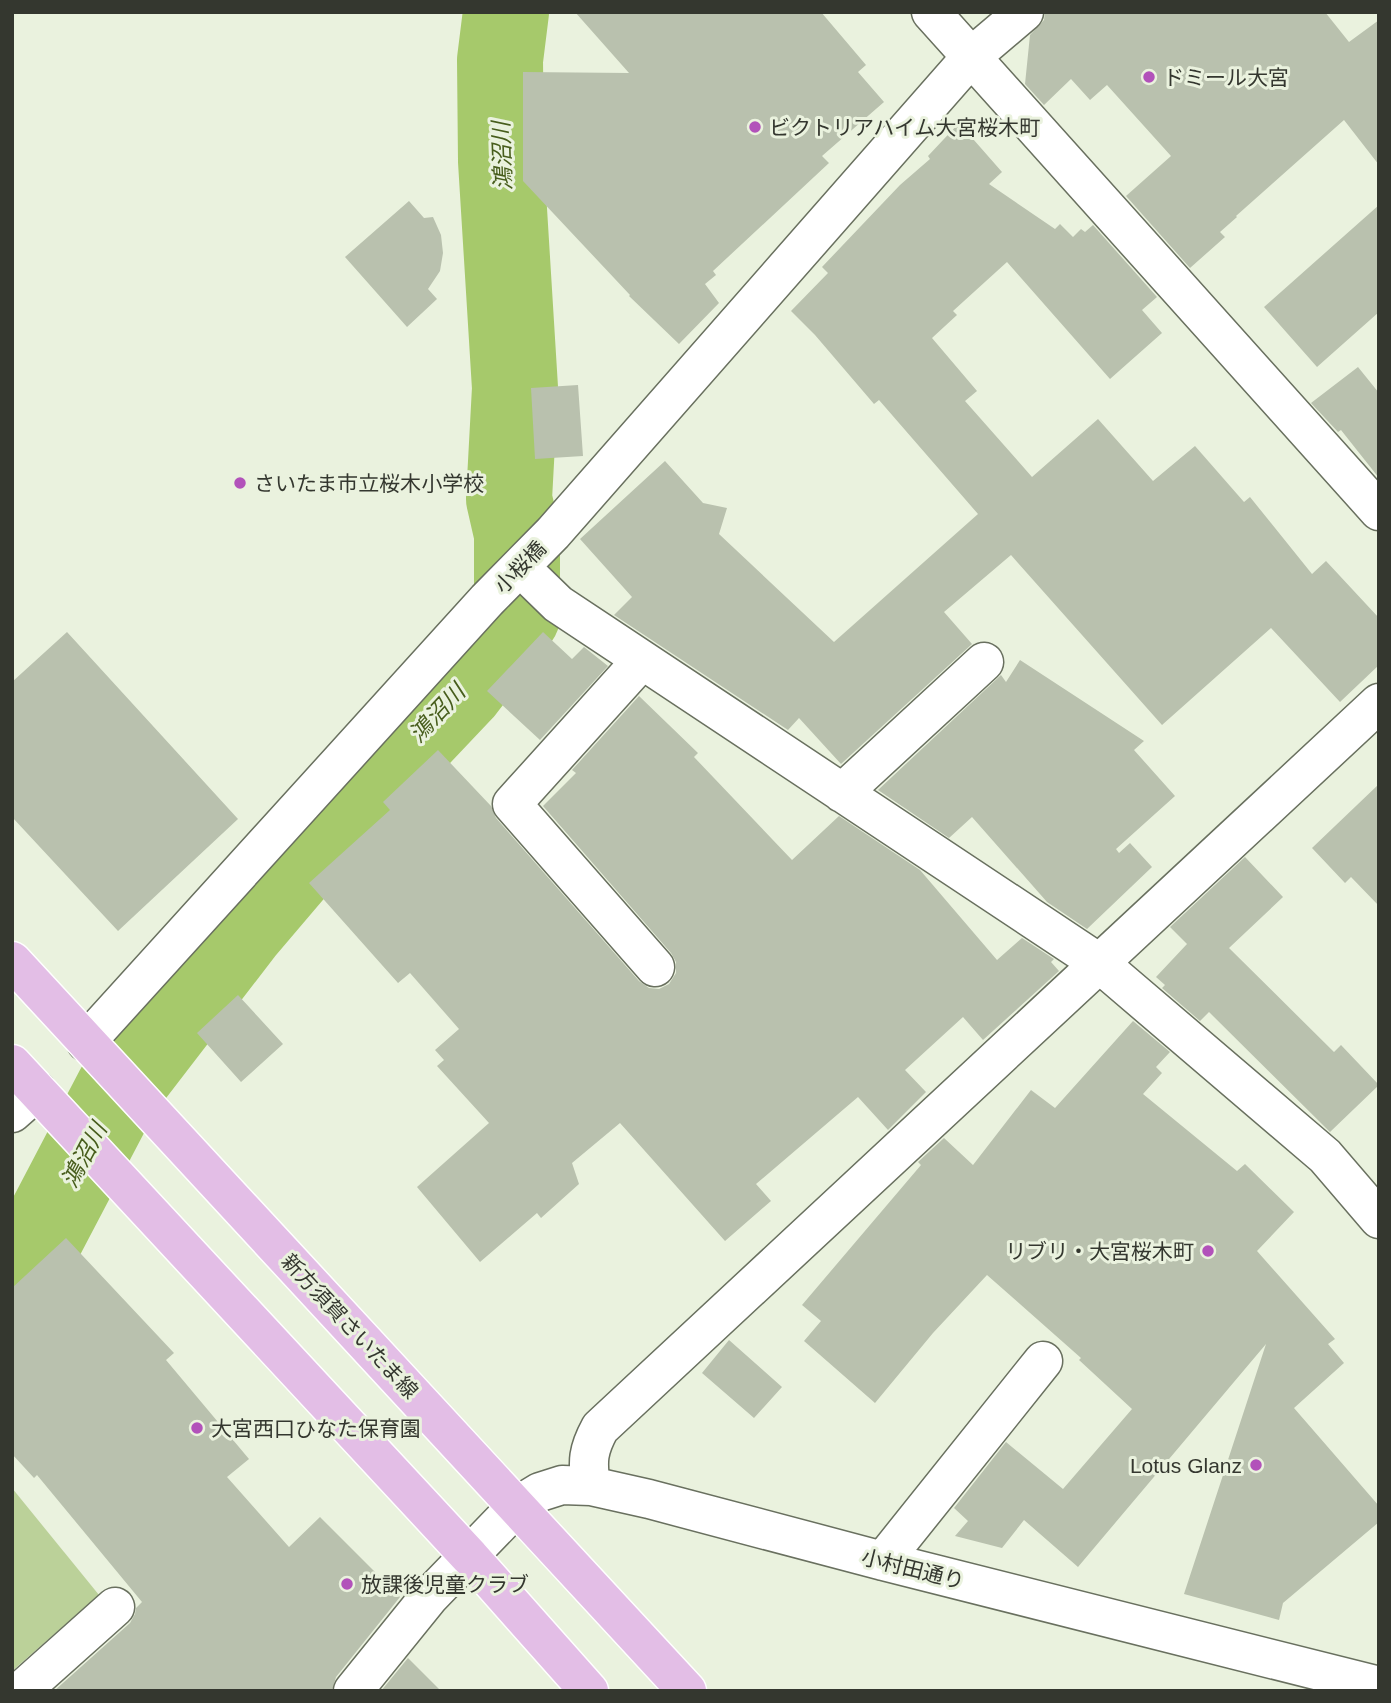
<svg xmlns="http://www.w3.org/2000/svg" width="1391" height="1703" font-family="Helvetica,'Noto Sans JP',sans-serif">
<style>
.green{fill:#bbd199}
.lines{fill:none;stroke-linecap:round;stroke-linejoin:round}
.river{stroke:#a6c96b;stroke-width:86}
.building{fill:#b9c1ae}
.minor-casing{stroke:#69705f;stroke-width:41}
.major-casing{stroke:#fff;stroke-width:41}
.minor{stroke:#fff;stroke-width:38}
.major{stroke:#e3bee6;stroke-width:38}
.poi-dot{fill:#b252ba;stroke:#eaf2de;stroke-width:2.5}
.labels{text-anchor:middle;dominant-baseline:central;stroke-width:6;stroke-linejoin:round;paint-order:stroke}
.poi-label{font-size:21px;fill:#34372f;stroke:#eaf2de;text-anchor:start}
.street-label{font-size:21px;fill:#34372f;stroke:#eaf2de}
.water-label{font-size:23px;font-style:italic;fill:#475d1c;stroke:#eaf2de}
</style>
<rect width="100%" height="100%" fill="#eaf2de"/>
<path class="green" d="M 12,1488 L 99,1595 L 12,1671 Z"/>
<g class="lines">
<path class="river" d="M 12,1303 L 21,1275 L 118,1090 L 241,930 L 315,843 L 461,689 L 517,616 L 517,534 L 509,499 L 515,388 L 501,161 L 500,60 L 506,12"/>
</g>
<path class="building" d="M 575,12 L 821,12 L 866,65 L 858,72 L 884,102 L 822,156 L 829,163 L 713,271 L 716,275 L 705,284 L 719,303 L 679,344 L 629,296 L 630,295 L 523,181 L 523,72 L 629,73 Z
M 1045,12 L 1325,12 L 1349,42 L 1379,20 L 1379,165 L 1344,120 L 1236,216 L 1237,217 L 1220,232 L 1225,237 L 1190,268 L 1126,196 L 1171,156 L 1107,85 L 1090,100 L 1071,79 L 1044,105 L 1025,84 L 1030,35 L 1044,20 Z
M 959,123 L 1002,172 L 989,184 L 1055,229 L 1060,224 L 1073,237 L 1081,229 L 1085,232 L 1093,225 L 1157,297 L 1142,310 L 1162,333 L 1110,379 L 1007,262 L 953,311 L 957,315 L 932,338 L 977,391 L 965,401 L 1032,477 L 1098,419 L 1153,481 L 1195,446 L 1244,502 L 1250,497 L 1312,574 L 1326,561 L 1379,618 L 1379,665 L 1340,702 L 1271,628 L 1162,725 L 1011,555 L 944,612 L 972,644 L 841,764 L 799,718 L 788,730 L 614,615 L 632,597 L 580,539 L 665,461 L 703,503 L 727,508 L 719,534 L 834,642 L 978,514 L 879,400 L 874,404 L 815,335 L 791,311 L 828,273 L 822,267 L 900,185 L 930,159 L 928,156 Z
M 409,201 L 424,218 L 433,217 L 441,235 L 443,253 L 440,271 L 428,289 L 437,299 L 407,327 L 345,257 Z
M 1379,205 L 1379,312 L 1317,367 L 1264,307 Z
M 1358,367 L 1379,393 L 1379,478 L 1341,430 L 1338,432 L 1311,403 Z
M 578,385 L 583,456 L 535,459 L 531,388 Z
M 67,632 L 238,819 L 118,931 L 12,817 L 12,682 Z
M 543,632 L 572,659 L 584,647 L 608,666 L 540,740 L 487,691 Z
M 1020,660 L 1144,741 L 1134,750 L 1175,796 L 1116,849 L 1119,853 L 1130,843 L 1152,867 L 1087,929 L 1047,902 L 972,817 L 949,838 L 878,790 L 1001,675 L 1006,682 Z
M 639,696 L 698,753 L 694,757 L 792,860 L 839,816 L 920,870 L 997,960 L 1022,938 L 1054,959 L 1051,962 L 1059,971 L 983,1040 L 963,1017 L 905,1070 L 926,1092 L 888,1130 L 858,1097 L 756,1184 L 771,1201 L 725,1241 L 620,1123 L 572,1163 L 579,1184 L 541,1218 L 537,1213 L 480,1262 L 417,1187 L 489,1123 L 437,1066 L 444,1060 L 435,1050 L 459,1029 L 410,973 L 398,983 L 309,883 L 390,810 L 383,802 L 438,750 L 491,806 L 496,818 L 639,981 L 649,988 L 659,989 L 669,984 L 676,973 L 676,962 L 671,953 L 543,806 L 576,773 L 572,770 Z
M 1379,784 L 1379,906 L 1351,877 L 1345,883 L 1312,848 Z
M 1245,857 L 1283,897 L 1229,948 L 1334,1052 L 1341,1045 L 1379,1085 L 1330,1132 L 1209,1012 L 1200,1021 L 1162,988 L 1165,985 L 1156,977 L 1187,944 L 1170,927 Z
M 238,995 L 283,1044 L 241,1082 L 197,1033 Z
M 1133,1021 L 1170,1052 L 1156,1067 L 1162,1073 L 1143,1094 L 1237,1171 L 1245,1164 L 1294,1212 L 1257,1251 L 1335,1339 L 1328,1344 L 1344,1363 L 1294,1408 L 1379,1506 L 1379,1522 L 1283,1603 L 1279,1620 L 1184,1594 L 1266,1344 L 1078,1567 L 1024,1520 L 1002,1548 L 955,1536 L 968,1521 L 954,1508 L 1006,1442 L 1063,1489 L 1132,1409 L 1079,1360 L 1081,1358 L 987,1275 L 933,1333 L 875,1403 L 804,1341 L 821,1321 L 802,1305 L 921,1165 L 918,1162 L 944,1138 L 973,1165 L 1031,1090 L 1055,1108 Z
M 66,1238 L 174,1353 L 166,1360 L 249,1459 L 227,1477 L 289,1547 L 320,1517 L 400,1597 L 336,1677 L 332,1691 L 54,1691 L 130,1623 L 135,1614 L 136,1608 L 142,1602 L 37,1475 L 34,1478 L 12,1454 L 12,1288 Z
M 729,1340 L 782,1387 L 754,1418 L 702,1373 Z
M 408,1658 L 441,1691 L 381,1691 Z"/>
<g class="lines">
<g class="minor-casing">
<path id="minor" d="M 931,12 L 1379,511
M 520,567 L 558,604 L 1099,963 L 1325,1156 L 1379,1219
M 642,660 L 512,804 L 655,967
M 842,793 L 984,662
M 86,1042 L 487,600 L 553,533 L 971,57 L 1024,12
M 12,1113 L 37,1091
M 591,1486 C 587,1461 588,1450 600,1428 L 1379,703
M 883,1561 L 1043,1361
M 21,1691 L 115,1607
M 353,1691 L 429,1597 L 517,1506 L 540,1492 L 562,1485 L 591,1486 L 649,1499 L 883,1561 L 1379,1686"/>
</g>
<g class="major-casing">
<path id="major" d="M 12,961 L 687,1691
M 12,1064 L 470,1557 L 589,1691"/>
</g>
<use href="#minor" class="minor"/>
<use href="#major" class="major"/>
</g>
<g class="poi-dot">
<circle cx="1149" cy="77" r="7"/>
<circle cx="755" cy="127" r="7"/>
<circle cx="240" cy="483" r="7"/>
<circle cx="1208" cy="1251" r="7"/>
<circle cx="197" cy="1428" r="7"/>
<circle cx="1256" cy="1465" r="7"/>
<circle cx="347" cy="1584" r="7"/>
</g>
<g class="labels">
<g class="poi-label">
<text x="1163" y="77">ドミール大宮</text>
<text x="769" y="127">ビクトリアハイム大宮桜木町</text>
<text x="254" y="483">さいたま市立桜木小学校</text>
<text x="1194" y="1251" text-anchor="end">リブリ・大宮桜木町</text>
<text x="211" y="1428">大宮西口ひなた保育園</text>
<text x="1242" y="1465" text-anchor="end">Lotus Glanz</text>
<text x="361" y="1584">放課後児童クラブ</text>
</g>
<g class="street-label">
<text transform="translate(520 567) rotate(-46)">小桜橋</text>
<text transform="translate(350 1326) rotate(47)">新方須賀さいたま線</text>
<text transform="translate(913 1569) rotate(14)">小村田通り</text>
</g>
<g class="water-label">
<text transform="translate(502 156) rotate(-92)">鴻沼川</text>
<text transform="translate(437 713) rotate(-47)">鴻沼川</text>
<text transform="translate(84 1155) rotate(-62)">鴻沼川</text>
</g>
</g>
<rect width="1391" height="1703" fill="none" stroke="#34372f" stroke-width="28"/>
</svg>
